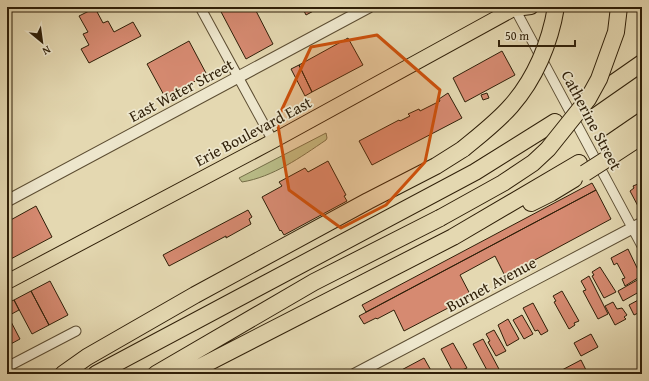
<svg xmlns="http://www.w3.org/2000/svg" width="649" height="381" font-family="'Gentium Book Plus',serif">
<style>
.green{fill:#b9bd88;stroke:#746e48}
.building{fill:#d68a71;stroke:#2f1f08}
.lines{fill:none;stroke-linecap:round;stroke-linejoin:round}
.minor-casing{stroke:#5c4d32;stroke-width:11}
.tertiary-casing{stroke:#5c4d32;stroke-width:13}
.primary-casing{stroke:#2f1f08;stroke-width:16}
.motorway-casing{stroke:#2f1f08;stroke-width:18}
.minor{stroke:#ede6cc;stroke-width:9}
.tertiary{stroke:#ede6cc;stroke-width:11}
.primary{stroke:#e4d8b1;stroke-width:14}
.motorway{stroke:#e4d8b1;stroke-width:16}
.motorway-bridge-casing{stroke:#2f1f08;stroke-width:18;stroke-linecap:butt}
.motorway-bridge{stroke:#e4d8b1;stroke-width:16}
.marked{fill:#cc500b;fill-opacity:0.2;stroke:#cc500b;stroke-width:3;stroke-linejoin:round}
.labels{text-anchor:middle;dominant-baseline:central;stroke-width:3.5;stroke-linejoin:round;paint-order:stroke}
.street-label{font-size:16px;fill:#2f1f08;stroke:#ede6cc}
</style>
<rect width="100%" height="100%" fill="#e4d8b1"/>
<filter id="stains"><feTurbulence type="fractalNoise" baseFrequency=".005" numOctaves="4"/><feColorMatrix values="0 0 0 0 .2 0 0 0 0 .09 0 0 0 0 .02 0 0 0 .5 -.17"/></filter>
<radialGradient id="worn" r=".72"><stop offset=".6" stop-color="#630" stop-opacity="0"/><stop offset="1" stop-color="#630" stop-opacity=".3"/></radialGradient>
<path class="green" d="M 326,133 L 327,138 L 326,140 C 301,157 273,177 242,182 L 239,178 Z"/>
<path class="building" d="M 221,7 L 254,7 L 273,44 L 246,59 L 219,8 Z
M 302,7 L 321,7 L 306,15 Z
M 95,8 L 103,23 L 108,21 L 114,32 L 133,22 L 141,36 L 89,63 L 81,49 L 89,45 L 83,34 L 88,32 L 79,16 Z
M 348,38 L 363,65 L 312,92 L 299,65 Z
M 189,41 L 207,75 L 165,97 L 147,64 Z
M 502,51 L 515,75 L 465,102 L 453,78 Z
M 299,65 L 312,92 L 305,96 L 291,69 Z
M 448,93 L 462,118 L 372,165 L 359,141 L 399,120 L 400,121 L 410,116 L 408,114 L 419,109 L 420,111 L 440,101 L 439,99 Z
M 487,93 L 489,98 L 483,100 L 481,95 Z
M 328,161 L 346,195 L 344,196 L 347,201 L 284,235 L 281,230 L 280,231 L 262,197 L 282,186 L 279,182 L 305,168 L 308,172 Z
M 592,183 L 596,190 L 366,312 L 362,305 Z
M 638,184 L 639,185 L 642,184 L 642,207 L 639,208 L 630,191 L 634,188 L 633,186 Z
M 596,190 L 611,219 L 505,276 L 495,256 L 460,275 L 471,296 L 404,331 L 394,310 L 377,319 L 376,318 L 364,324 L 359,316 Z
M 36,206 L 52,237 L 7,261 L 7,222 Z
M 248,210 L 252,217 L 249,219 L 251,224 L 226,238 L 226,236 L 169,266 L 163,255 Z
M 628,249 L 641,276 L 625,286 L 622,279 L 625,278 L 617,263 L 614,265 L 611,258 Z
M 600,267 L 616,292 L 604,298 L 592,276 L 594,275 L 592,272 Z
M 589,276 L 608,314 L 598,319 L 583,291 L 586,290 L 581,281 Z
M 639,279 L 642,285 L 642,289 L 638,291 L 639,292 L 623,301 L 618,291 Z
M 50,281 L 68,315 L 49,325 L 31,291 Z
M 31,291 L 49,325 L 32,334 L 14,300 Z
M 562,291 L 579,321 L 574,323 L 575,325 L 569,329 L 554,302 L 556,301 L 553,296 Z
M 642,298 L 642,311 L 634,315 L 629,305 Z
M 14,300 L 19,310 L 8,316 L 20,339 L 7,346 L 7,303 Z
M 613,302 L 617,309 L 622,308 L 627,315 L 624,317 L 626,319 L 615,325 L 605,306 Z
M 533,303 L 548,331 L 541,335 L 538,330 L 535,331 L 523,308 Z
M 522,315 L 533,334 L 524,339 L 513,320 Z
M 508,319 L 519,339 L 507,346 L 498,325 Z
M 494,330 L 506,351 L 496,356 L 488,342 L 490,341 L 486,334 Z
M 591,334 L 598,347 L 581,356 L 574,343 Z
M 483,339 L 500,371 L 494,374 L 489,374 L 473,344 Z
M 453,343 L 467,368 L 462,370 L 464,374 L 454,374 L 441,349 Z
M 424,358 L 433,374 L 394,374 Z
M 581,360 L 588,374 L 564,374 L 562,370 Z"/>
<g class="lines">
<g class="minor-casing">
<path id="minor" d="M 200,7 L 273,141
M 515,9 L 642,246
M 7,367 L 76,331"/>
</g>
<g class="tertiary-casing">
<path id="tertiary" d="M 7,201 L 369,7
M 355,374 L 642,223"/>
</g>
<g class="primary-casing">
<path id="primary" d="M 515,9 L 531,7
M 7,282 L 273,141 L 517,7"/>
</g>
<g class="motorway-casing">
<path id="motorway" d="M 586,102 L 642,63
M 607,145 L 642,121
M 613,155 L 642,136
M 531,203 L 551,193 L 574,179
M 63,374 L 87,357 L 195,295 L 368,201 L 436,166 L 463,149
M 96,374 L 475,172 L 555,122
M 156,374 L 314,282 L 440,218
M 186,374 L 453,237 L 579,163"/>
</g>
<use href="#minor" class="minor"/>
<use href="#tertiary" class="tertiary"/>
<use href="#primary" class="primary"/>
<use href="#motorway" class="motorway"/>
<g class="motorway-bridge-casing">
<path id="motorway-bridge" d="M 463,149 C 480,135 497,122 511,106 C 535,79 550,43 556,7
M 585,173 L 613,155
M 440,218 L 503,183 L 533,163 L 548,149 L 588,99 L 599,79 L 616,32 L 619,7"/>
</g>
<use href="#motorway-bridge" class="motorway-bridge"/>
</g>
<path class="marked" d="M 377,35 L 440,90 L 425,162 L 386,205 L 341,228 L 289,190 L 277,120 L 311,47 Z"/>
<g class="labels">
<g class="street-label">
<text transform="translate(181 90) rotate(-28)">East Water Street</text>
<text transform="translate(592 120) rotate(62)">Catherine Street</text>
<text transform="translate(253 131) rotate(-28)">Erie Boulevard East</text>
<text transform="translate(491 284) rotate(-28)">Burnet Avenue</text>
</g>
</g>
<rect width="649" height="381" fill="none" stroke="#e4d8b1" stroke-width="24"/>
<rect x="8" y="8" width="633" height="365" fill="none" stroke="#2f1f08" stroke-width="2"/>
<rect x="12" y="12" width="625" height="357" fill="none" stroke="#2f1f08"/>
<g transform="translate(42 42) rotate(151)" stroke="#ede6cc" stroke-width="3" paint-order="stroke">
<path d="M0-3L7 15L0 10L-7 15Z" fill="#2f1f08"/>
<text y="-6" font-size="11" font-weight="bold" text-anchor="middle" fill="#2f1f08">N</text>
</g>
<path d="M499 40v6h76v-6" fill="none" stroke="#2f1f08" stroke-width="2"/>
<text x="505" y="40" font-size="12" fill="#2f1f08" stroke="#ede6cc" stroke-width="3" paint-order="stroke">50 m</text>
<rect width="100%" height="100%" filter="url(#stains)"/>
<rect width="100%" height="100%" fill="url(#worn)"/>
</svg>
